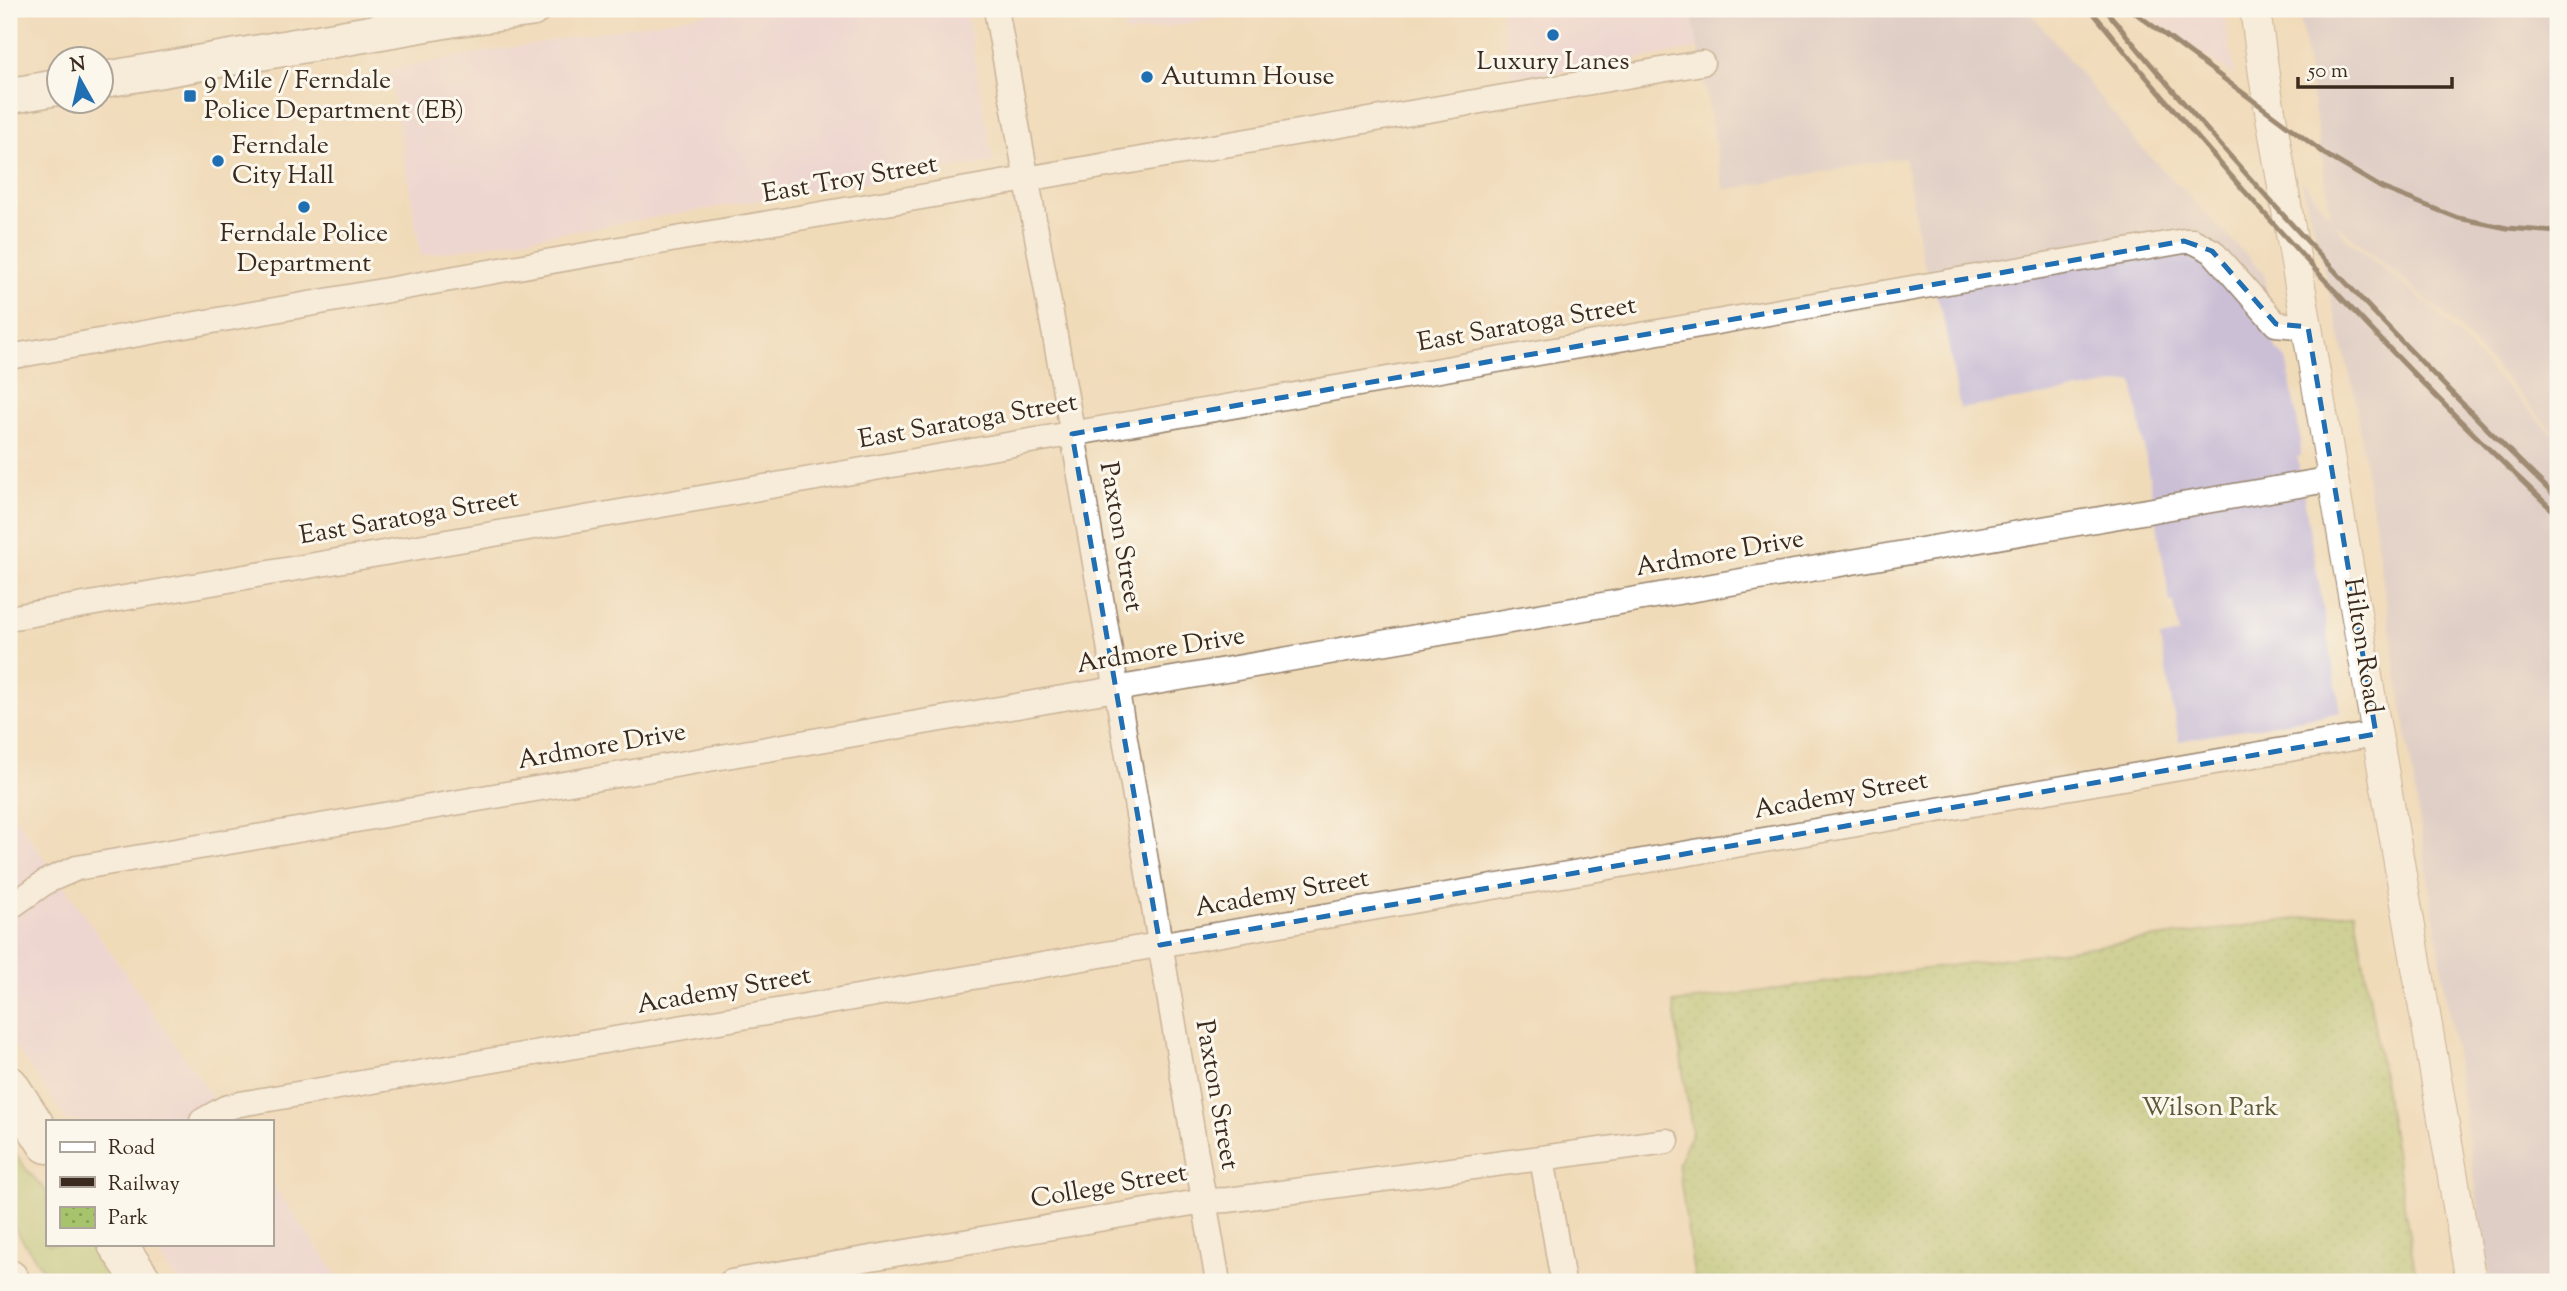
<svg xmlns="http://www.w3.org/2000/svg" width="2567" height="1291" font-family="'Sorts Mill Goudy',serif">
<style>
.built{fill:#ebd1eb}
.industrial{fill:#cbbfd5}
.grass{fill:#a6c46b;stroke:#707744;stroke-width:2}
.park{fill:url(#park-dots);stroke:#707744;stroke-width:2}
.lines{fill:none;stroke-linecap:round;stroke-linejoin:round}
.minor-casing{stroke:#96826c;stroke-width:27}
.tertiary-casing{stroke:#96826c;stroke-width:32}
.secondary-casing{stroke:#96826c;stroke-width:38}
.primary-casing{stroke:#96826c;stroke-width:41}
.minor{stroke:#fff;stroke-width:24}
.tertiary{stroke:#fff;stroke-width:30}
.secondary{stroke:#fff;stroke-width:35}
.primary{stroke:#fff;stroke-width:38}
.rail{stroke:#3b2a1e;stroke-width:5}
.marked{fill:none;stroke:#1f6fb2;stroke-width:5;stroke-dasharray:14 9;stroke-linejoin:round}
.poi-dot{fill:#1f6fb2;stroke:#fbf7ec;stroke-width:2.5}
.labels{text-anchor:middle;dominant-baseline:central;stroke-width:6;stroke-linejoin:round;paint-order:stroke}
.poi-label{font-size:26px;fill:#3b2a1e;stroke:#fbf7ec;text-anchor:start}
.street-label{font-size:26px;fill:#3b2a1e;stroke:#fbf7ec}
.park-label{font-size:26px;fill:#5b5835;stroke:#fbf7ec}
</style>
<defs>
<pattern id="park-dots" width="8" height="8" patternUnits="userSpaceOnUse" patternTransform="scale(1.75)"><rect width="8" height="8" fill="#a6c46b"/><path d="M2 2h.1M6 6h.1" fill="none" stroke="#889f57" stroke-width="1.8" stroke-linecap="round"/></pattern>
</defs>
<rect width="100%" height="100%" fill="#fbf7ec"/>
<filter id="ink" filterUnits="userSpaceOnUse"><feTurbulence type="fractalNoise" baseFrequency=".0143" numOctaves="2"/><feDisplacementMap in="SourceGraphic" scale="14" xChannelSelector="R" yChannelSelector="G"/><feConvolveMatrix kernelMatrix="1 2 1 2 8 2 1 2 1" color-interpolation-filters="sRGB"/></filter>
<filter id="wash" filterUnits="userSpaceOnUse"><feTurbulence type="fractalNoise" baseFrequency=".00686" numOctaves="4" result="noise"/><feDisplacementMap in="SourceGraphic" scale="28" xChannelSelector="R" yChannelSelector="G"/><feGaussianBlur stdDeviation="1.57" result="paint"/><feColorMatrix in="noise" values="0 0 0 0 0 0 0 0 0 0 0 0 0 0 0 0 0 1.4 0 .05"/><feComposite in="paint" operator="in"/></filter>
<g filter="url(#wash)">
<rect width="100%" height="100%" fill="#f0dbb9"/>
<path class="built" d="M 733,9 L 966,9 L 993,162 L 421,256 L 389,69 Z
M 1121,9 L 1269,9 L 1126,34 Z
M 1500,9 L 1691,9 L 1698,49 L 1512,80 Z
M 2137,9 L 2223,9 L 2235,76 L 2141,13 Z
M 9,808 L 229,1121 L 67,1121 L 9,1037 Z
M 271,1182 L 342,1282 L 178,1282 L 151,1244 L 271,1244 Z"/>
<path class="industrial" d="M 1691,9 L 2028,9 L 2136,142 L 2264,273 L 2276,350 L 2286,358 L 2300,437 L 2301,456 L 2297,457 L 2341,712 L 2179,741 L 2160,638 L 2179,634 L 2174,602 L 2170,602 L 2133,381 L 1960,409 L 1942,310 L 1922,258 L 1905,157 L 1724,190 Z
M 2299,9 L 2558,9 L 2558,437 L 2454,323 L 2334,222 L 2347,239 L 2436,311 L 2495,376 L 2558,439 L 2558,1282 L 2490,1282 L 2354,392 L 2301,178 L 2331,217 Z"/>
<path class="grass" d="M 9,1144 L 26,1169 L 47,1192 L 47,1244 L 90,1244 L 117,1282 L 51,1282 L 9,1220 Z"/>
<path class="park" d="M 2355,911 L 2417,1282 L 1695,1282 L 1678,1164 L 1692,1132 L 1673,1003 Z"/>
</g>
<g filter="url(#ink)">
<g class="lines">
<g class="minor-casing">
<path id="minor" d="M 996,9 L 1077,458 L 1218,1282
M 9,357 L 682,238 L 1702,63
M 9,618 L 2184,241 L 2193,241 L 2212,251 L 2276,324 L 2308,327
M 9,908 L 47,881 L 77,868 L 2333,479
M 202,1121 L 225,1108 L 240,1104 L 2376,734
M 1542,1158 L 1563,1282
M 731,1282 L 1204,1201 L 1228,1200 L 1667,1141"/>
</g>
<g class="tertiary-casing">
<path id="tertiary" d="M 2255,9 L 2265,82 L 2471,1282"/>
</g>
<g class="secondary-casing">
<path id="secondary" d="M 102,80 L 453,19 L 532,9
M 9,96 L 60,87"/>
</g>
<g class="primary-casing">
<path id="primary" d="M 9,1085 L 47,1144
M 117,1244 L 143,1282
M 9,1279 L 11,1282"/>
</g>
<use href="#minor" class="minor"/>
<use href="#tertiary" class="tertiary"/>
<use href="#secondary" class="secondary"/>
<use href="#primary" class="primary"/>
<path class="rail" d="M 2090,9 C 2235,187 2390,358 2558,515
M 2105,9 C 2246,182 2399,343 2558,499
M 2130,9 L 2328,156 L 2382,188 L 2458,218 L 2507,228 L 2558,232"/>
</g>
</g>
<path d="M0 0H2567V1291H0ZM 2184,241 L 2212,251 L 2276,324 L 2308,327 L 2376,734 L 1160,945 L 1072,434 Z" fill="#f0dbb9" fill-opacity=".55" fill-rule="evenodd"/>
<path class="marked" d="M 2184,241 L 2212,251 L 2276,324 L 2308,327 L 2376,734 L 1160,945 L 1072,434 Z"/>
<g class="poi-dot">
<circle cx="1553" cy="35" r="7"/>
<circle cx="1147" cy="77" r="7"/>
<rect x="183" y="89" width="14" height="14" rx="3.5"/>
<circle cx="218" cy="161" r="7"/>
<circle cx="304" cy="207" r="7"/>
</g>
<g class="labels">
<g class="poi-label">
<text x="1553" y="62" text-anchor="middle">Luxury Lanes</text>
<text x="1161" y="77">Autumn House</text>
<text x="204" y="81">9 Mile / Ferndale<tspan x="204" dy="30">Police Department (EB)</tspan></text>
<text x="232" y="146">Ferndale<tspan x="232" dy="30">City Hall</tspan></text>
<text x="304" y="234" text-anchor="middle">Ferndale Police<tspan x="304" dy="30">Department</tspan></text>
</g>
<g class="street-label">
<text transform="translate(850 180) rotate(-10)">East Troy Street</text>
<text transform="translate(1527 325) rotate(-10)">East Saratoga Street</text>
<text transform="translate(968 422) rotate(-10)">East Saratoga Street</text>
<text transform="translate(409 518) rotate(-10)">East Saratoga Street</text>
<text transform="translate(1120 537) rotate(80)">Paxton Street</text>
<text transform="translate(1720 554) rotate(-10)">Ardmore Drive</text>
<text transform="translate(2362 646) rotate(81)">Hilton Road</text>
<text transform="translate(1161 651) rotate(-10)">Ardmore Drive</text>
<text transform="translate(602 747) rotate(-10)">Ardmore Drive</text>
<text transform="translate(1841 796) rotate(-10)">Academy Street</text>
<text transform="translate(1282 894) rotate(-10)">Academy Street</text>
<text transform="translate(724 991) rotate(-10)">Academy Street</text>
<text transform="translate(1216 1095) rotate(80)">Paxton Street</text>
<text transform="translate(1109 1187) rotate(-10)">College Street</text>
</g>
<g class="park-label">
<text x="2210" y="1108">Wilson Park</text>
</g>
</g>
<rect width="2567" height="1291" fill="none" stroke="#fbf7ec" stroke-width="35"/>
<rect x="46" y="1120" width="228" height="126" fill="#fbf7ec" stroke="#aea59a" stroke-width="2"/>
<rect x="60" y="1142" width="35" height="10" fill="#ffffff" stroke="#aea59a" stroke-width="2"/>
<text x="108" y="1154" font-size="21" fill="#3b2a1e">Road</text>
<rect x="60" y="1177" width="35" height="10" fill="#3b2a1e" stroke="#aea59a" stroke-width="2"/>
<text x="108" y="1190" font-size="21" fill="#3b2a1e">Railway</text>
<rect x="60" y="1207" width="35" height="21" fill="url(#park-dots)" stroke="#aea59a" stroke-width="2"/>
<text x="108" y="1224" font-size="21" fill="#3b2a1e">Park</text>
<g transform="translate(80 80) rotate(352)"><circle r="33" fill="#fbf7ec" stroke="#aea59a" stroke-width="2"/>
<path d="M0-5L12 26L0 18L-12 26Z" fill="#1f6fb2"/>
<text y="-10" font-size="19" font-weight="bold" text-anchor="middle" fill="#3b2a1e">N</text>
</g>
<path d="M2298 77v10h154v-10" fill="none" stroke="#3b2a1e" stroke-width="3.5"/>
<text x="2308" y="77" font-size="21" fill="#3b2a1e" stroke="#fbf7ec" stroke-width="5" paint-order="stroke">50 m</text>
</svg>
